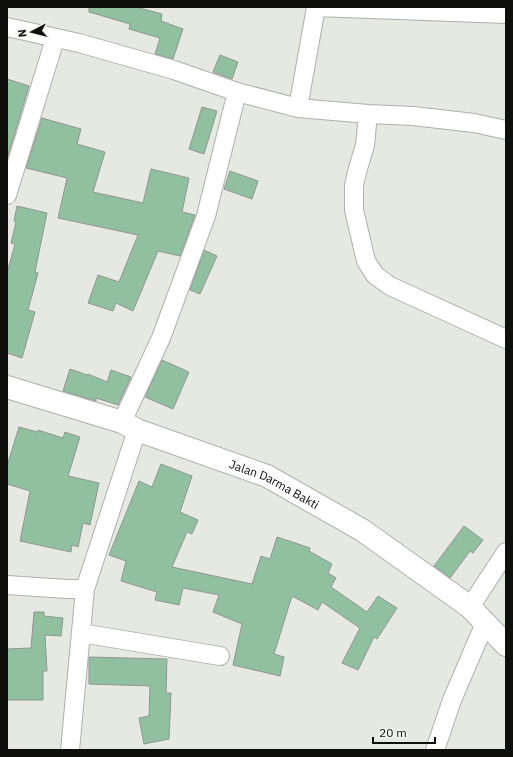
<svg xmlns="http://www.w3.org/2000/svg" width="513" height="757" font-family="'IBM Plex Sans',sans-serif">
<style>
.building{fill:#90c09f;stroke:#919693}
.lines{fill:none;stroke-linecap:round;stroke-linejoin:round}
.minor-casing{stroke:#aeb0ab;stroke-width:20}
.tertiary-casing{stroke:#aeb0ab;stroke-width:24}
.minor{stroke:#fff;stroke-width:18}
.tertiary{stroke:#fff;stroke-width:22}
.labels{text-anchor:middle;dominant-baseline:central;stroke-width:3;stroke-linejoin:round;paint-order:stroke}
.street-label{font-size:12px;fill:#0f100e;stroke:#f3f5ef}
</style>
<rect width="100%" height="100%" fill="#e6e8e2"/>
<path class="building" d="M 89,7 L 136,7 L 162,14 L 161,21 L 183,29 L 173,59 L 155,54 L 160,38 L 129,29 L 130,24 L 89,12 Z
M 220,55 L 238,62 L 232,79 L 213,72 Z
M 7,79 L 29,86 L 7,159 Z
M 202,107 L 217,111 L 204,154 L 189,149 Z
M 42,118 L 81,129 L 77,144 L 105,152 L 93,192 L 143,203 L 151,169 L 189,178 L 182,212 L 195,215 L 180,256 L 158,251 L 133,311 L 116,303 L 113,311 L 88,303 L 98,275 L 119,282 L 138,235 L 58,218 L 67,178 L 26,168 Z
M 230,171 L 258,181 L 252,199 L 224,189 Z
M 17,206 L 47,213 L 35,272 L 38,273 L 28,310 L 35,312 L 22,358 L 7,353 L 7,273 L 15,244 L 11,243 L 16,222 L 14,221 Z
M 204,250 L 217,256 L 200,294 L 190,290 Z
M 162,360 L 189,372 L 173,409 L 145,397 Z
M 70,369 L 87,375 L 88,374 L 107,382 L 111,370 L 131,377 L 118,405 L 96,398 L 96,401 L 63,391 Z
M 19,427 L 37,432 L 38,430 L 63,438 L 65,432 L 80,437 L 68,476 L 99,483 L 90,525 L 83,523 L 78,547 L 72,545 L 71,552 L 20,541 L 30,491 L 7,484 L 7,466 Z
M 161,464 L 192,476 L 180,512 L 198,520 L 192,534 L 187,532 L 172,567 L 252,584 L 261,556 L 270,559 L 277,537 L 310,548 L 309,551 L 332,564 L 328,573 L 336,578 L 331,587 L 367,612 L 378,596 L 397,608 L 377,639 L 374,637 L 358,670 L 342,663 L 360,628 L 322,602 L 318,610 L 292,596 L 274,654 L 284,657 L 280,676 L 233,665 L 242,624 L 213,612 L 219,595 L 183,588 L 179,605 L 155,600 L 157,592 L 121,581 L 126,561 L 109,555 L 139,481 L 152,487 Z
M 464,526 L 483,540 L 473,553 L 470,551 L 450,578 L 434,566 Z
M 34,612 L 44,612 L 44,616 L 63,618 L 61,636 L 45,635 L 47,671 L 43,671 L 43,700 L 7,700 L 7,649 L 31,648 Z
M 89,657 L 167,659 L 166,693 L 171,693 L 169,739 L 144,744 L 139,718 L 149,716 L 150,686 L 89,684 Z"/>
<g class="lines">
<g class="minor-casing">
<path id="minor" d="M 316,7 L 506,14
M 7,27 L 79,43 L 174,70 L 237,92 L 298,108 L 368,114 L 413,116 L 474,123 L 506,130
M 298,108 L 316,7
M 368,114 L 365,145 L 357,172 L 354,186 L 354,210 L 366,261 L 375,275 L 390,286 L 506,339
M 7,195 L 55,39
M 122,422 L 161,338 L 206,216 L 237,92
M 7,585 L 67,589 L 85,589
M 470,607 L 506,552
M 81,633 L 220,656
M 70,750 L 85,589 L 137,430
M 435,750 L 452,700 L 485,623"/>
</g>
<g class="tertiary-casing">
<g id="tertiary">
<path id="s1" d="M 7,387 L 122,422 L 137,430 L 267,476 L 362,530 L 470,607 L 506,645"/>
</g>
</g>
<use href="#minor" class="minor"/>
<use href="#tertiary" class="tertiary"/>
</g>
<g class="labels">
<g class="street-label">
<text stroke="none"><textPath href="#s1" startOffset="285">Jalan Darma Bakti</textPath></text>
</g>
</g>
<rect width="513" height="757" fill="none" stroke="#0f100e" stroke-width="16"/>
<g transform="translate(32 32) rotate(263)" stroke="#f3f5ef" stroke-width="3" paint-order="stroke">
<path d="M0-3L7 15L0 10L-7 15Z" fill="#0f100e"/>
<text y="-6" font-size="11" font-weight="bold" text-anchor="middle" fill="#0f100e">N</text>
</g>
<path d="M373 737v6h62v-6" fill="none" stroke="#0f100e" stroke-width="2"/>
<text x="379" y="737" font-size="12" fill="#0f100e" stroke="#f3f5ef" stroke-width="3" paint-order="stroke">20 m</text>
</svg>
